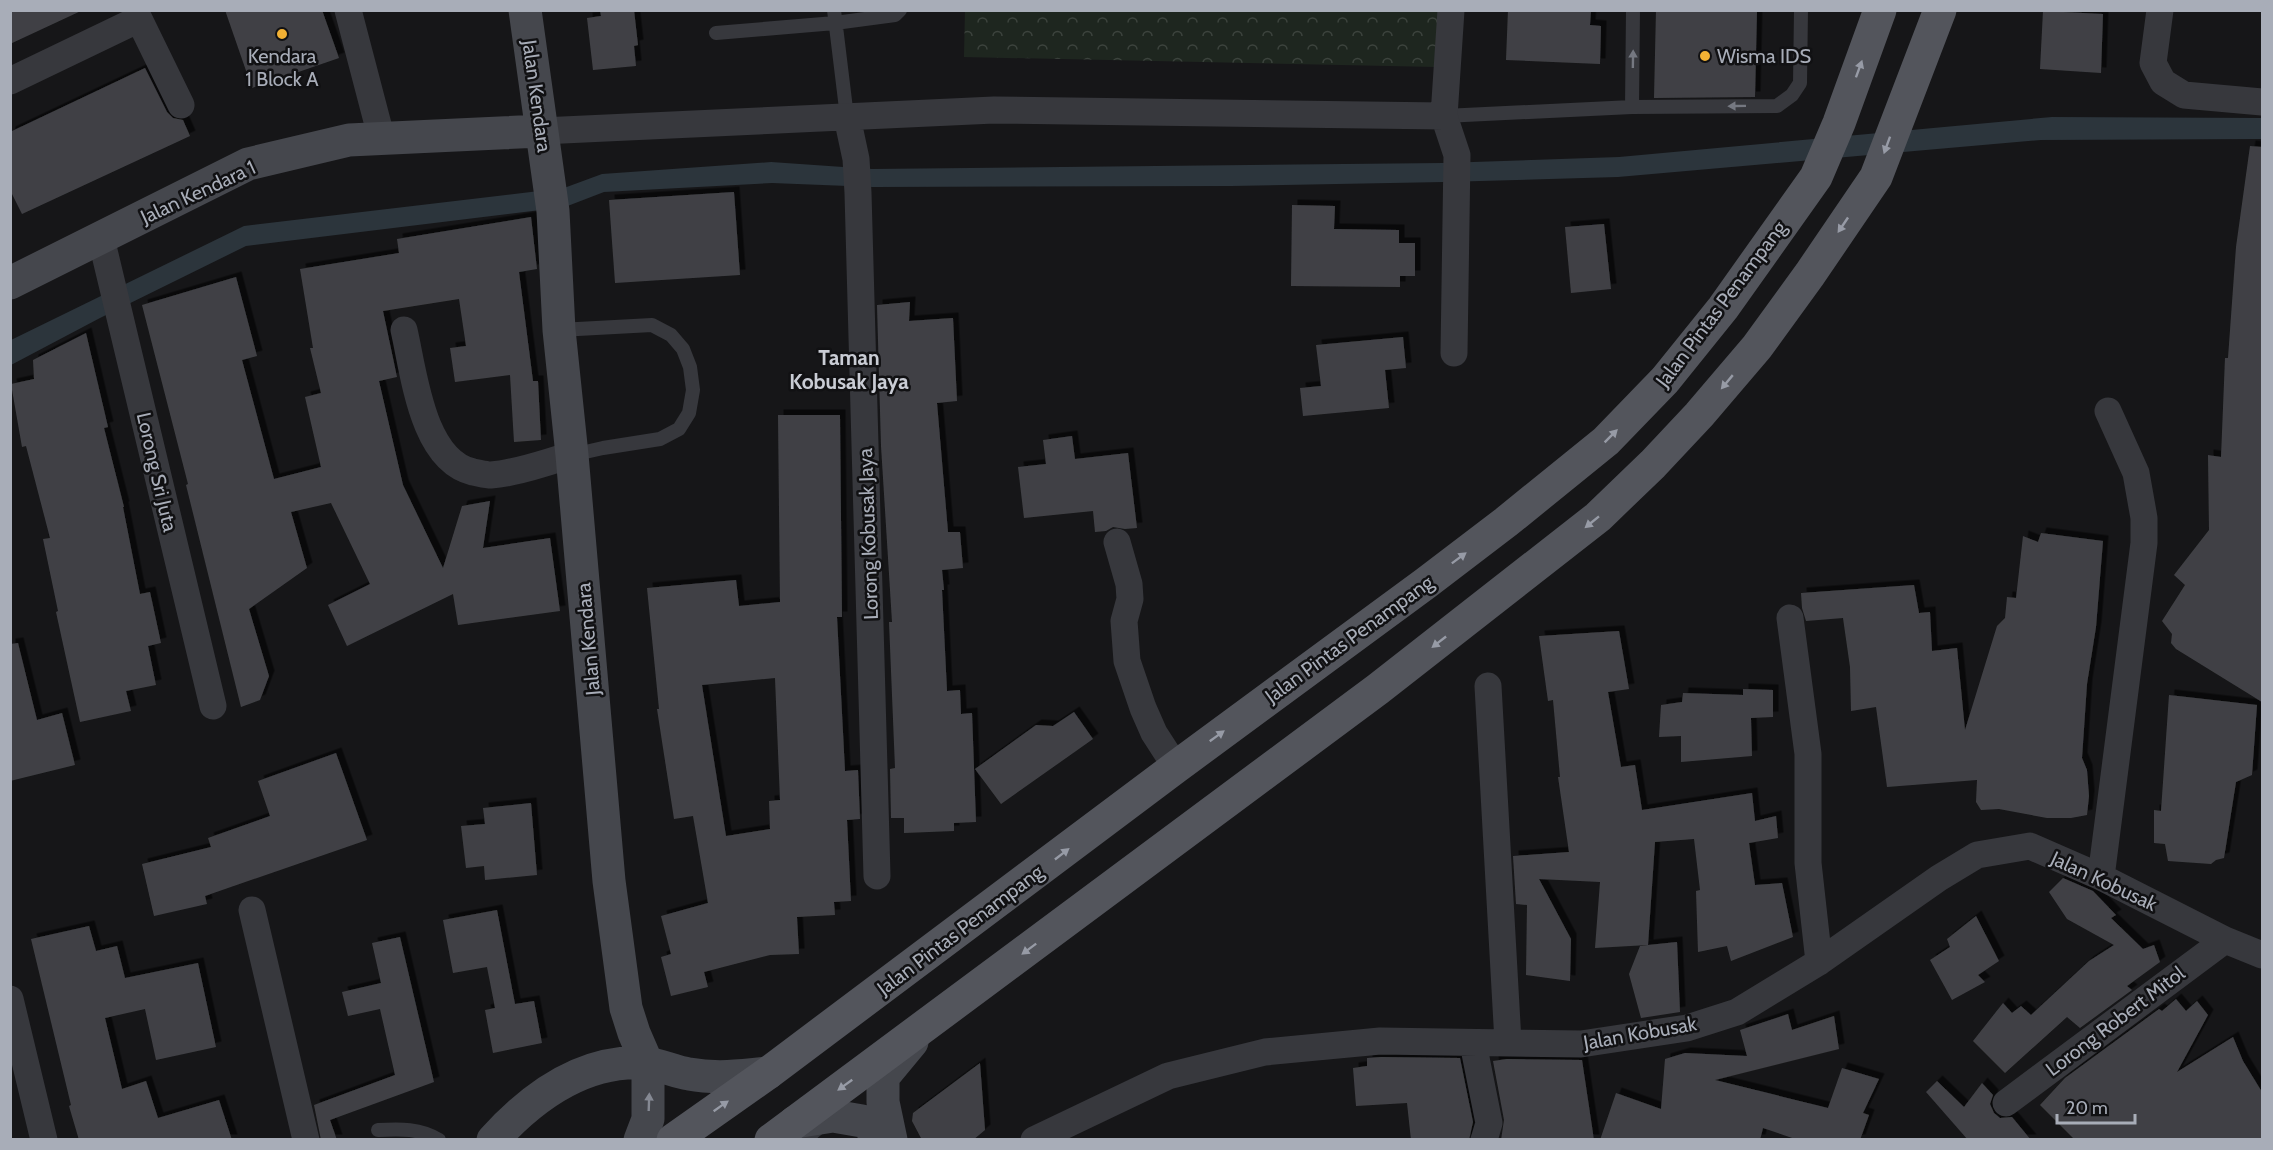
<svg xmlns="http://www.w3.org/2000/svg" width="2273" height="1150" font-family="Cabin,sans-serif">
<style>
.forest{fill:url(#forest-crowns)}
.water{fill:#2c353c}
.building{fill:#404145;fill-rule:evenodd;filter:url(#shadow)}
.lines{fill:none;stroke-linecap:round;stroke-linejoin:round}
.lane{stroke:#37383d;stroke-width:14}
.street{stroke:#37383d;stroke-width:27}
.secondary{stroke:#45474d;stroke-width:33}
.primary{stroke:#53555c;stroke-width:33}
.oneway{fill:#757881}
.oneway2{fill:#979ba6}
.oneway3{fill:#858993}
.poi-dot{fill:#f2b134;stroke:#111113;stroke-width:2}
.labels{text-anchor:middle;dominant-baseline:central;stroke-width:5;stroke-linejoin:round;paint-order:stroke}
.poi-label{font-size:20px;fill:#a8adb8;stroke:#111113}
.street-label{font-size:20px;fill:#a8adb8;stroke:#111113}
.neighbourhood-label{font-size:21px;font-weight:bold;fill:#c9ccd4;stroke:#111113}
</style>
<defs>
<pattern id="forest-crowns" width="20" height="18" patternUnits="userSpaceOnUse" patternTransform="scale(1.5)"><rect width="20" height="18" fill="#1e261f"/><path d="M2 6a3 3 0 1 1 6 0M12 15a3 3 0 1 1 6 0" fill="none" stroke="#3c433d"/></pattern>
<filter id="shadow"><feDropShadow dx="5.5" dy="-5.5" stdDeviation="0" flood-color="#0009"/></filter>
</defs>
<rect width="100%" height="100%" fill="#161618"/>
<path class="forest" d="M 965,11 L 1438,11 L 1437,67 L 964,57 Z"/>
<path class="water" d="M 2052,117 L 2262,118 L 2262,139 L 2041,140 L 1618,177 L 1444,182 L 1231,186 L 873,187 L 772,183 L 604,192 L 565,207 L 246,246 L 100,318 L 11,365 L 11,340 L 244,226 L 564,188 L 602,174 L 771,162 L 872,169 L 1443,163 L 1619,157 Z"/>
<path class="building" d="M 10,10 L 83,10 L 10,44 Z
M 225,10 L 322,10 L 339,58 L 252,88 Z
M 600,10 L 634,10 L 638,45 L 634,46 L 636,66 L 593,70 L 587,18 L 601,16 Z
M 1508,10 L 1591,10 L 1590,25 L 1601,26 L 1600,64 L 1506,60 Z
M 1656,10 L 1757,10 L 1755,97 L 1654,98 Z
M 2043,11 L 2103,14 L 2101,73 L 2040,69 Z
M 145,68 L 167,112 L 173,118 L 183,120 L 190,136 L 22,214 L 10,190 L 10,132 Z
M 2250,146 L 2262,147 L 2262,702 L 2176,649 L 2171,643 L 2172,634 L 2162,621 L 2185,585 L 2174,575 L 2209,530 L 2208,455 L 2221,457 L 2225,358 L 2228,358 L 2236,247 Z
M 734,192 L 740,275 L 615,283 L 609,200 Z
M 1292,205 L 1335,206 L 1334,229 L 1399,230 L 1399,243 L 1415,243 L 1415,276 L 1400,276 L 1400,287 L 1291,286 Z
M 531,217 L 537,269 L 519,272 L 533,381 L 538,381 L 541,440 L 514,442 L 510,375 L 455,382 L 450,348 L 466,346 L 459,299 L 383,311 L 397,377 L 379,381 L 403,485 L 443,568 L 462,506 L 490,501 L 483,548 L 550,538 L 560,611 L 458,625 L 453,594 L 347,646 L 328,605 L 370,584 L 331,503 L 291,512 L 307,568 L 249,609 L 269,676 L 260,700 L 241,707 L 186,485 L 188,484 L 142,305 L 236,277 L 257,356 L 242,360 L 274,479 L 321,467 L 305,397 L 321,393 L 310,348 L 313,348 L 300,269 L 399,253 L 397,239 Z
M 1604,224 L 1611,289 L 1571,293 L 1565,227 Z
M 910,302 L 909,321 L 953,318 L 957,401 L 937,403 L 948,532 L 960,532 L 963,568 L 942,570 L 944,590 L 942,590 L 947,691 L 960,690 L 961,714 L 972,713 L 976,822 L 954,823 L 954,831 L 904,833 L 904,818 L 891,818 L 890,769 L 895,768 L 889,622 L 892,622 L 881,446 L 877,305 Z
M 86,333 L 108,427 L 104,428 L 124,507 L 123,507 L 140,594 L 150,592 L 161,643 L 148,646 L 156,685 L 126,691 L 131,711 L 80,722 L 56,612 L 58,611 L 43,539 L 50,538 L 26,446 L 22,447 L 11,384 L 34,379 L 33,360 Z
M 1403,337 L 1406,368 L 1385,370 L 1389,408 L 1303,416 L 1300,388 L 1321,386 L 1316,345 Z
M 778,415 L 840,415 L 842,617 L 837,617 L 845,771 L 858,770 L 860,819 L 847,820 L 851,901 L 834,902 L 835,915 L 797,917 L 799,954 L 770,955 L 704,972 L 708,987 L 671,996 L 661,957 L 671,954 L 661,916 L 708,903 L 693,816 L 674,819 L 657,709 L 659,709 L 647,588 L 736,580 L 739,606 L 780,602 ZM 775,678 L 780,800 L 769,801 L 770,829 L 726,836 L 702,685 Z
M 1072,436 L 1075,459 L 1128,453 L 1137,528 L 1125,529 L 1113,527 L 1106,531 L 1095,532 L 1093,511 L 1024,518 L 1018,467 L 1046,464 L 1043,440 Z
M 2041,533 L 2103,541 L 2096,627 L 2087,684 L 2082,758 L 2087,770 L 2089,796 L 2087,815 L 2071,818 L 2047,818 L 1999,809 L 1981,810 L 1976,802 L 1977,780 L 1887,787 L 1876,707 L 1851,711 L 1850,667 L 1843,618 L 1806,621 L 1802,608 L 1801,593 L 1914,585 L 1919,613 L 1930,612 L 1932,651 L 1957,648 L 1965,730 L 1997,626 L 2005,618 L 2007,597 L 2016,598 L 2023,536 L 2038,542 Z
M 1619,631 L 1629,689 L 1608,692 L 1621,767 L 1635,765 L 1642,810 L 1752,793 L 1755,821 L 1776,816 L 1778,838 L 1749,843 L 1755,885 L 1782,883 L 1793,937 L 1731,961 L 1727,946 L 1698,952 L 1696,891 L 1700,890 L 1694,839 L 1655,842 L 1648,945 L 1677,942 L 1680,1012 L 1641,1018 L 1629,974 L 1640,946 L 1648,945 L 1595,948 L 1600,882 L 1539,879 L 1571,939 L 1570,981 L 1526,975 L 1527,905 L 1516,904 L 1513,856 L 1569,852 L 1558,777 L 1560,777 L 1553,700 L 1548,701 L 1539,636 Z
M 18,643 L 37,720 L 62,713 L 75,765 L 10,781 L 10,644 Z
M 1743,689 L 1773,690 L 1773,717 L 1751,718 L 1752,756 L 1681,762 L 1681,736 L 1659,737 L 1661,705 L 1682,702 L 1683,693 L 1743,695 Z
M 2169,695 L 2257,705 L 2252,775 L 2236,782 L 2224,858 L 2216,860 L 2211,864 L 2168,861 L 2165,844 L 2154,843 L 2154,810 L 2161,811 Z
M 1074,712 L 1093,739 L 1001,804 L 975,769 L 1036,725 L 1053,726 Z
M 336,753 L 367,840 L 205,896 L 207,904 L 154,916 L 142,864 L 211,847 L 208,838 L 270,816 L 258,781 Z
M 531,803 L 537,875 L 485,880 L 484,866 L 466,868 L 461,826 L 485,824 L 483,808 Z
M 2063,878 L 2093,891 L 2116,915 L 2111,918 L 2143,949 L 2154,945 L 2160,962 L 2127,986 L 2132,990 L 2080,1028 L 2067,1017 L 2005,1073 L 1973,1041 L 2003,1003 L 2012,1013 L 2021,1006 L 2031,1015 L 2089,961 L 2114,945 L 2067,919 L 2049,892 Z
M 497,910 L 515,1004 L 534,1001 L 542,1043 L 493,1053 L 485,1010 L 495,1008 L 487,967 L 453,973 L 443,920 Z
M 1976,916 L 1999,961 L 1978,975 L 1985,982 L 1952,1000 L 1930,960 L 1950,947 L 1947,939 Z
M 89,926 L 96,951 L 117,946 L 125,978 L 198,963 L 216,1047 L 156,1060 L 145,1009 L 105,1018 L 122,1089 L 146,1081 L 158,1118 L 219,1100 L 232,1140 L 79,1140 L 69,1106 L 71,1105 L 31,939 Z
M 400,937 L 434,1082 L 330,1120 L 337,1140 L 321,1140 L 314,1105 L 395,1075 L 380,1009 L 348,1016 L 342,992 L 381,983 L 372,943 Z
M 2176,999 L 2186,1011 L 2197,1001 L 2208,1015 L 2177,1072 L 2233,1037 L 2243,1061 L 2262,1092 L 2262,1140 L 2075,1140 L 2040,1105 L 2065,1078 L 2159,1009 L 2162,1011 Z
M 1788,1014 L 1792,1030 L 1834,1016 L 1839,1049 L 1715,1080 L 1828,1108 L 1842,1068 L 1879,1079 L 1863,1113 L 1869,1115 L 1860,1140 L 1798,1140 L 1763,1128 L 1760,1140 L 1600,1140 L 1616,1093 L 1661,1109 L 1665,1059 L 1685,1053 L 1747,1056 L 1740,1030 Z
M 1381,1057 L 1460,1058 L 1473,1122 L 1469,1140 L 1411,1140 L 1407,1103 L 1356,1106 L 1353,1068 L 1367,1066 L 1367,1058 Z
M 1507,1059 L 1582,1060 L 1594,1140 L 1501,1140 L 1504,1120 L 1493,1061 Z
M 980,1063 L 985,1130 L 973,1140 L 922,1140 L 912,1121 L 913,1113 Z
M 1937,1081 L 1964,1107 L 1982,1083 L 1993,1095 L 1990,1104 L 1994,1113 L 2000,1118 L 2012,1117 L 2031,1140 L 1968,1140 L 1926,1092 Z"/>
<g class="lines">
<path class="lane" d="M 834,10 L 847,117
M 716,33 L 835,23 L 895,15 L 900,10
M 1632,107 L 1633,10
M 1444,116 L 1632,107 L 1777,106 L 1792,95 L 1800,83 L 1801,10
M 559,330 L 652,325 L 671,335 L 683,349 L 690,367 L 693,390 L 689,413 L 679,429 L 660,439 L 603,448 L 572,455
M 378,1130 C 400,1129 420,1128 439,1140
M 804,1140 L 822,1125"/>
<path class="street" d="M 348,10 L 382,140
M 1451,10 L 1444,116 L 1457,155 L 1454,353
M 2160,10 L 2153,63 L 2163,82 L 2184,95 L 2262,102
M 10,81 L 139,19 L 181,105
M 847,117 L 856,159 L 858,193 L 877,876
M 541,131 L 994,110 L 1444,116
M 101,238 L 213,706
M 404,330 C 414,373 422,460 473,472 C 479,473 486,475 491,475 C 518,473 546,462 572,455
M 1117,542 L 1129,584 L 1130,599 L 1124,621 L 1127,661 L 1143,708 L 1154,733 L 1176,767
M 1790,618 L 1808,754 L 1808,863 L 1819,962
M 1488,686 L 1508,1042
M 2101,877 L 2144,543 L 2144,518 L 2136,473 L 2108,411
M 252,910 L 306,1140
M 10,999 L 44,1140
M 1473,1043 L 1489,1123 L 1484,1140
M 2006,1103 L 2225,940
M 1034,1140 L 1168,1076 L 1265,1052 L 1380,1041 L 1581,1044 L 1687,1028 L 1737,1012 L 1819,962 L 1939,878 L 1977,855 L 2030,846 L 2101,877 L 2225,940 L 2262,955"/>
<path class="secondary" d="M 525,10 L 553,211 L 559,330 L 572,455 L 609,881 L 626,1008 L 634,1033 L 647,1063 L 648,1075 L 648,1119 L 640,1140
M 10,283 L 248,164 L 349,140 L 541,131
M 795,1122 L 833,1116 L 862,1121 L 890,1138
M 493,1140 C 532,1097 584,1059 645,1063 C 659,1064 675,1072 689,1074 C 716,1079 741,1076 768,1073
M 891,1140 L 883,1102 L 883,1077 L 912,1042"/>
<path class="primary" d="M 673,1140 L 768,1073 L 1176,767 L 1426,583 L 1506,522 L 1606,441 L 1665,380 L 1723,308 L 1816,177 L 1839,123 L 1880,10
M 771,1140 L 1378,689 L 1598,517 L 1653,464 L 1699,415 L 1757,347 L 1810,274 L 1876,177 L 1940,10"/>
</g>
<defs><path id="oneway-solid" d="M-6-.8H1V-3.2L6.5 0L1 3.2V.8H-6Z" transform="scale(1.5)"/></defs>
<g class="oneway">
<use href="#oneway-solid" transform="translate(1633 59) rotate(-89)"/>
<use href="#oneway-solid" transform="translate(1737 106) rotate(179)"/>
</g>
<g class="oneway2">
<use href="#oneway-solid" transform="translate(1859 69) rotate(-70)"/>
<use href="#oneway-solid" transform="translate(1887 145) rotate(110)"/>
<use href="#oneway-solid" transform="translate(1843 225) rotate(124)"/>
<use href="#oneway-solid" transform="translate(1727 382) rotate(130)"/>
<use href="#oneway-solid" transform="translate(1611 436) rotate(-45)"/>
<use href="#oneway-solid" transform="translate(1592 522) rotate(141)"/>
<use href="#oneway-solid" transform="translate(1459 558) rotate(-37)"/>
<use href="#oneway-solid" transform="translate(1439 642) rotate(142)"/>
<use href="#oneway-solid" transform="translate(1217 736) rotate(-36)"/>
<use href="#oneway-solid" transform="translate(1062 854) rotate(-38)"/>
<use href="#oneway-solid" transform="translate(1029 949) rotate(143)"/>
<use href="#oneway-solid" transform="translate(845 1085) rotate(144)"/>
<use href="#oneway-solid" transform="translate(721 1106) rotate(-35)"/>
</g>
<use class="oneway3" href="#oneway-solid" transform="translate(649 1102) rotate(-88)"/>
<g class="poi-dot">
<circle cx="282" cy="34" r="6"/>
<circle cx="1705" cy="56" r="6"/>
</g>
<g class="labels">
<g class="poi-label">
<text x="282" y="56">Kendara<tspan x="282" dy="23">1 Block A</tspan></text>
<text x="1717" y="56" text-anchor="start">Wisma IDS</text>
</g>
<g class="street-label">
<text transform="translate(537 96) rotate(82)">Jalan Kendara</text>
<text transform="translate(198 192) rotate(-25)">Jalan Kendara 1</text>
<text transform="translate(1721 304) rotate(-53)">Jalan Pintas Penampang</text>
<text transform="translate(157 472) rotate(77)">Lorong Sri Juta</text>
<text transform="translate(868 534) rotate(-92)">Lorong Kobusak Jaya</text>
<text transform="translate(588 639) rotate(-95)">Jalan Kendara</text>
<text transform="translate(1349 639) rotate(-36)">Jalan Pintas Penampang</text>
<text transform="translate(2104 881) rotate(25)">Jalan Kobusak</text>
<text transform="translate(960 930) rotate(-37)">Jalan Pintas Penampang</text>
<text transform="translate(2115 1021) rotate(-37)">Lorong Robert Mitol</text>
<text transform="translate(1640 1033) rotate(-10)">Jalan Kobusak</text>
</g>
<g class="neighbourhood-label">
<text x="849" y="357">Taman<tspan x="849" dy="24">Kobusak Jaya</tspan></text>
</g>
</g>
<rect width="2273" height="1150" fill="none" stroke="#a8adb8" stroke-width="24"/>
<path d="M2057 1114v9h78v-9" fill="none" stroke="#a8adb8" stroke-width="3"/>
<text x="2066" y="1114" font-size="18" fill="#a8adb8" stroke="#111113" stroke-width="4.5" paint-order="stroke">20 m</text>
</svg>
